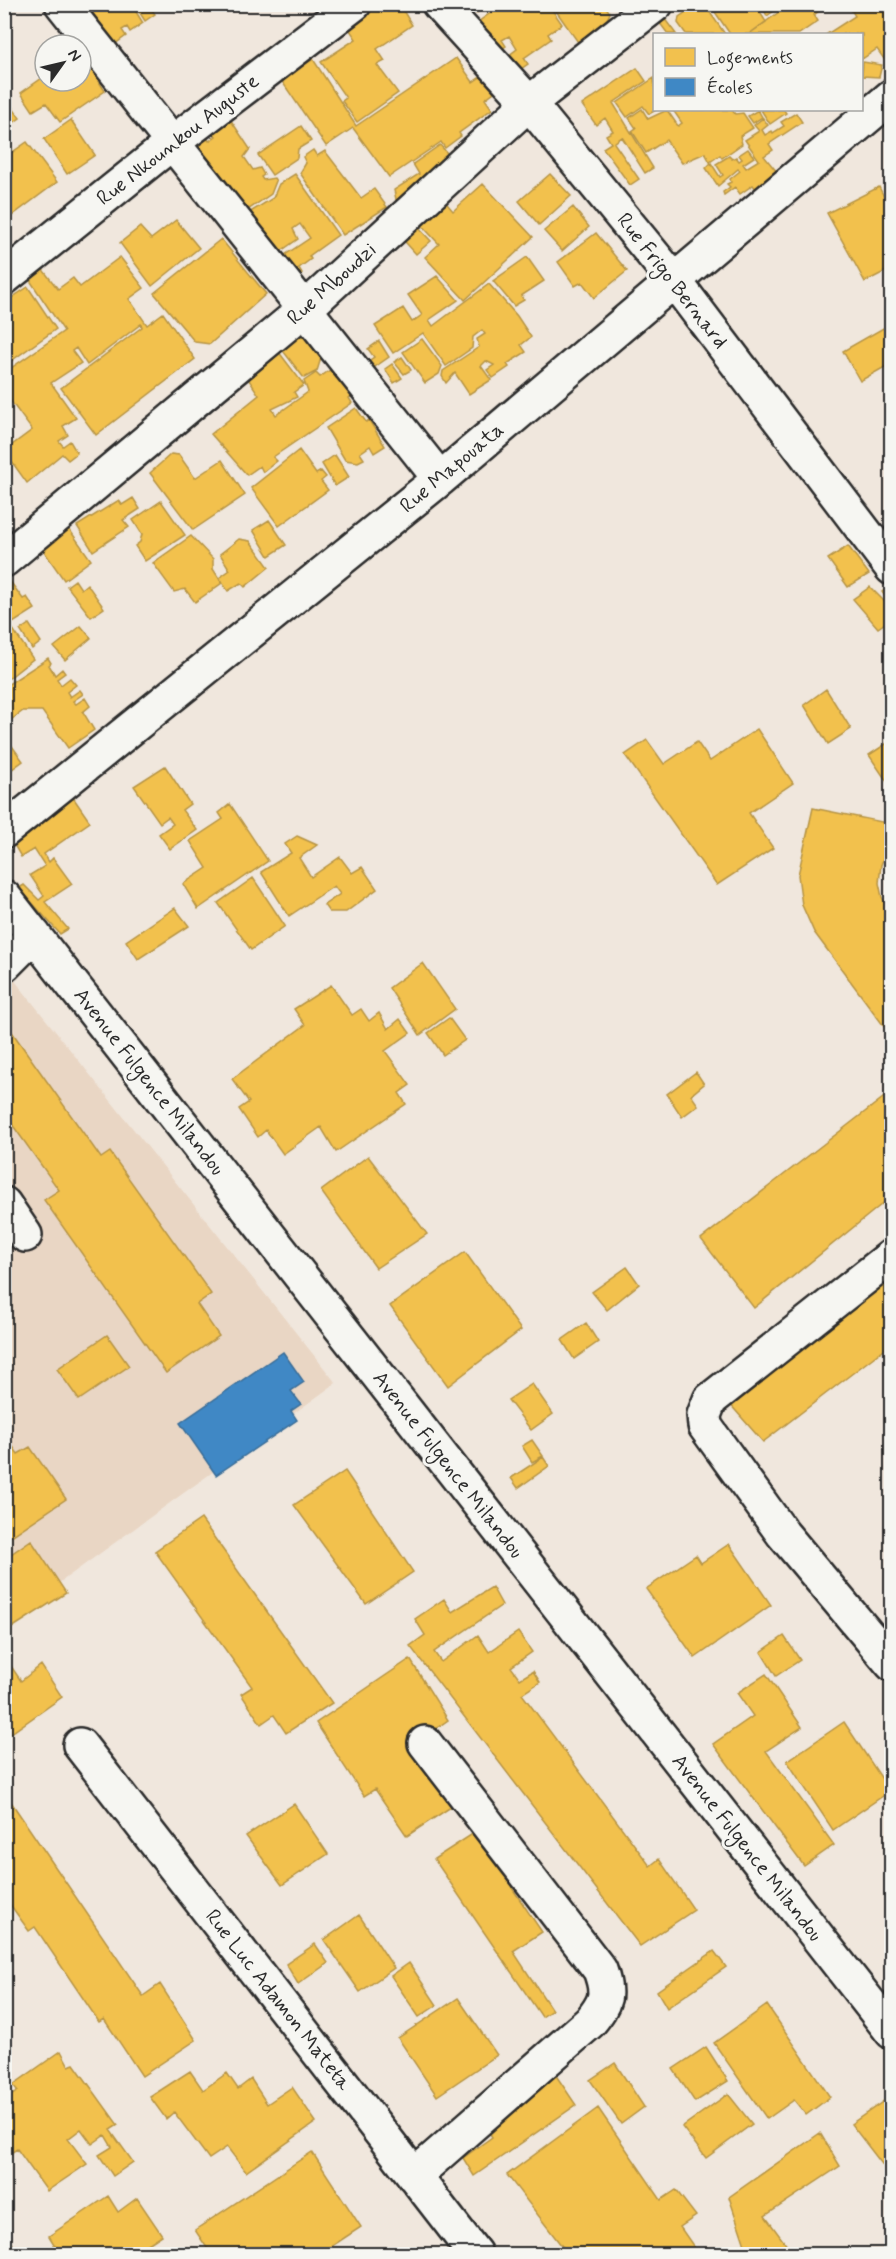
<svg xmlns="http://www.w3.org/2000/svg" width="896" height="2259" font-family="Mynerve,sans-serif">
<style>
.built{fill:#e9d6c4}
.homes{fill:#f2c14e;stroke:#b69444;stroke-width:1.5}
.schools{fill:#3f88c5;stroke:#396c97;stroke-width:1.5}
.lines{fill:none;stroke-linecap:round;stroke-linejoin:round}
.minor-casing{stroke:#2b2b2b;stroke-width:38}
.minor{stroke:#f6f6f2;stroke-width:33}
.labels{text-anchor:middle;dominant-baseline:central;stroke-width:6;stroke-linejoin:round;paint-order:stroke}
.street-label{font-size:21px;fill:#2b2b2b;stroke:#f6f6f2}
</style>
<rect width="100%" height="100%" fill="#f0e7dd"/>
<filter id="ink" filterUnits="userSpaceOnUse"><feTurbulence type="fractalNoise" baseFrequency=".0167" numOctaves="2"/><feDisplacementMap in="SourceGraphic" scale="12" xChannelSelector="R" yChannelSelector="G"/><feConvolveMatrix kernelMatrix="1 2 1 2 8 2 1 2 1" color-interpolation-filters="sRGB"/></filter>
<g filter="url(#ink)">
<path class="built" d="M 4,967 L 336,1383 L 5,1622 L 4,1622 Z"/>
<path class="homes" d="M 70,4 L 148,4 L 155,14 L 145,21 L 135,5 L 133,7 L 143,23 L 130,32 L 127,27 L 122,30 L 126,36 L 115,44 Z
M 380,4 L 399,4 L 412,25 L 377,49 L 385,61 L 377,65 L 398,93 L 357,122 L 342,101 L 346,98 L 321,62 L 356,39 L 348,27 Z
M 470,4 L 483,4 L 485,8 L 476,13 Z
M 503,4 L 548,4 L 562,24 L 548,34 L 551,39 L 524,58 L 528,64 L 518,71 L 508,56 L 517,49 L 509,36 L 502,40 L 506,46 L 500,50 L 478,22 Z
M 604,4 L 610,13 L 601,31 L 580,45 L 554,8 L 560,5 Z
M 698,4 L 704,4 L 725,34 L 686,34 L 678,23 L 679,17 Z
M 718,4 L 755,4 L 766,22 L 749,34 L 730,34 L 713,9 Z
M 761,4 L 780,4 L 781,6 L 767,16 Z
M 790,4 L 828,4 L 814,15 L 818,21 L 799,34 L 749,34 Z
M 848,4 L 892,4 L 892,54 L 884,59 L 877,49 L 862,59 L 862,34 L 827,34 L 855,16 Z
M 664,18 L 676,34 L 668,34 L 659,22 Z
M 456,58 L 473,82 L 482,76 L 494,92 L 485,99 L 492,109 L 459,133 L 461,136 L 445,148 L 441,142 L 389,177 L 353,128 L 326,146 L 281,80 L 313,59 L 356,126 Z
M 863,62 L 882,65 L 879,77 L 862,76 Z
M 81,68 L 85,73 L 91,69 L 105,91 L 60,122 L 46,103 L 33,111 L 21,93 L 45,76 L 45,81 L 81,81 Z
M 637,68 L 646,81 L 613,103 L 653,168 L 645,173 L 622,137 L 614,143 L 639,179 L 630,185 L 603,148 L 611,143 L 606,135 L 613,131 L 605,118 L 596,125 L 582,105 Z
M 654,78 L 656,110 L 649,114 L 643,106 L 627,117 L 617,103 Z
M 5,97 L 20,118 L 4,129 L 4,98 Z
M 642,109 L 648,119 L 667,110 L 678,126 L 682,123 L 673,110 L 732,110 L 735,114 L 743,113 L 753,128 L 740,136 L 742,144 L 722,158 L 720,155 L 710,162 L 705,153 L 682,163 L 666,140 L 646,153 L 632,131 L 636,128 L 629,118 Z
M 758,110 L 762,117 L 753,123 L 748,116 Z
M 761,110 L 784,110 L 786,113 L 770,124 Z
M 796,113 L 802,122 L 769,144 L 773,150 L 764,156 L 786,183 L 761,195 L 753,185 L 740,194 L 735,187 L 724,195 L 723,192 L 730,187 L 727,184 L 731,182 L 730,179 L 740,171 L 738,169 L 718,186 L 706,168 L 711,163 L 720,177 L 723,175 L 716,164 L 729,156 L 732,159 L 736,157 L 739,161 L 742,159 L 739,155 L 748,149 L 754,157 L 743,164 L 746,168 L 759,160 L 745,140 L 759,131 L 754,125 L 763,118 L 768,125 L 762,130 L 765,135 L 772,131 L 773,133 L 784,126 L 781,122 Z
M 230,119 L 250,149 L 244,157 L 253,170 L 260,168 L 264,175 L 261,177 L 263,180 L 274,178 L 276,181 L 271,194 L 242,214 L 192,148 L 207,138 L 209,141 L 216,136 L 213,131 Z
M 71,120 L 95,155 L 67,174 L 44,139 Z
M 301,126 L 311,141 L 298,149 L 297,158 L 272,175 L 258,155 Z
M 27,142 L 57,182 L 5,221 L 4,158 Z
M 465,142 L 470,149 L 461,156 L 451,169 L 387,227 L 384,225 L 397,204 L 394,190 L 419,174 L 413,164 L 440,145 L 447,153 L 446,161 L 449,162 L 450,151 Z
M 313,150 L 317,156 L 325,151 L 361,198 L 374,189 L 387,207 L 343,235 L 300,173 L 306,163 L 303,157 Z
M 295,174 L 338,235 L 309,256 L 311,259 L 299,268 L 302,273 L 291,281 L 276,261 L 310,238 L 300,224 L 293,229 L 298,239 L 271,258 L 244,216 L 273,198 L 279,184 Z
M 550,174 L 571,196 L 539,225 L 519,201 Z
M 483,184 L 533,237 L 465,300 L 425,257 L 439,244 L 416,219 L 442,198 L 453,211 Z
M 879,187 L 892,212 L 892,268 L 865,282 L 827,213 Z
M 573,207 L 589,227 L 562,251 L 544,231 Z
M 176,220 L 199,248 L 152,286 L 120,243 L 140,227 L 151,239 Z
M 412,221 L 431,241 L 416,254 L 398,234 Z
M 596,233 L 627,271 L 594,298 L 582,282 L 575,286 L 558,262 Z
M 221,239 L 266,294 L 210,344 L 195,342 L 154,293 Z
M 120,257 L 144,288 L 129,299 L 147,325 L 163,313 L 195,359 L 96,435 L 61,388 L 142,327 L 141,324 L 87,365 L 76,348 L 72,351 L 81,363 L 51,383 L 76,418 L 63,426 L 68,435 L 59,441 L 63,446 L 70,441 L 77,453 L 68,460 L 62,454 L 27,483 L 4,451 L 32,430 L 4,392 L 4,373 L 64,331 L 23,270 L 37,262 L 58,289 L 73,278 L 80,287 Z
M 527,257 L 544,281 L 521,296 L 524,300 L 514,306 L 493,281 Z
M 437,276 L 458,300 L 429,320 L 433,326 L 489,284 L 517,316 L 531,337 L 521,345 L 526,352 L 507,364 L 509,367 L 493,378 L 487,370 L 494,365 L 486,361 L 481,366 L 491,380 L 469,394 L 455,373 L 446,383 L 442,376 L 443,371 L 479,347 L 477,339 L 485,334 L 482,330 L 473,337 L 472,348 L 446,366 L 423,333 L 393,353 L 375,326 L 403,308 L 412,322 L 422,315 L 408,295 Z
M 28,287 L 56,329 L 4,366 L 4,303 Z
M 892,323 L 892,363 L 860,381 L 843,351 Z
M 300,327 L 321,358 L 317,371 L 304,378 L 277,343 Z
M 422,339 L 442,366 L 439,374 L 425,383 L 403,352 Z
M 379,341 L 389,357 L 369,371 L 367,362 L 374,357 L 368,349 Z
M 278,351 L 304,385 L 294,392 L 297,397 L 272,409 L 276,415 L 308,392 L 304,381 L 316,373 L 320,377 L 330,370 L 336,378 L 345,372 L 361,391 L 349,398 L 352,403 L 273,457 L 277,461 L 263,472 L 260,466 L 247,475 L 211,434 L 259,395 L 245,374 Z
M 402,357 L 411,370 L 404,374 L 394,362 Z
M 392,364 L 402,378 L 394,383 L 385,369 Z
M 356,408 L 366,422 L 369,420 L 385,446 L 374,453 L 370,446 L 360,453 L 364,459 L 358,462 L 345,460 L 326,428 Z
M 299,450 L 316,474 L 321,471 L 326,477 L 321,481 L 328,490 L 279,526 L 251,488 Z
M 171,454 L 179,455 L 195,478 L 222,460 L 245,495 L 193,530 L 150,473 Z
M 335,455 L 349,477 L 335,486 L 322,464 Z
M 133,498 L 140,509 L 123,520 L 129,527 L 93,551 L 77,526 L 119,500 L 122,505 Z
M 161,501 L 185,535 L 145,561 L 135,546 L 140,542 L 142,534 L 133,520 Z
M 269,520 L 286,545 L 269,556 L 253,530 Z
M 69,529 L 91,560 L 64,580 L 41,547 Z
M 191,536 L 213,559 L 213,569 L 222,583 L 195,602 L 185,589 L 174,592 L 153,563 Z
M 239,539 L 250,541 L 269,567 L 245,587 L 241,583 L 228,591 L 219,578 L 230,570 L 220,554 Z
M 848,546 L 869,574 L 848,587 L 828,559 Z
M 9,580 L 23,599 L 27,597 L 35,609 L 13,623 L 4,612 L 4,583 Z
M 75,580 L 81,589 L 87,584 L 104,608 L 91,617 L 67,586 Z
M 892,586 L 892,606 L 882,592 Z
M 870,587 L 892,609 L 892,618 L 878,628 L 853,599 Z
M 4,616 L 33,659 L 4,682 Z
M 29,624 L 41,642 L 32,649 L 20,630 Z
M 81,626 L 91,638 L 65,660 L 54,647 Z
M 48,658 L 51,663 L 49,665 L 55,675 L 62,669 L 65,673 L 57,679 L 61,685 L 70,678 L 76,685 L 67,692 L 70,697 L 80,690 L 83,694 L 73,701 L 76,704 L 85,698 L 90,706 L 83,712 L 94,730 L 68,748 L 42,711 L 23,711 L 4,725 L 4,687 Z
M 826,689 L 851,729 L 828,744 L 804,705 Z
M 757,729 L 793,783 L 749,813 L 773,848 L 717,885 L 625,755 L 647,740 L 664,764 L 697,742 L 710,761 Z
M 4,735 L 23,761 L 4,775 Z
M 892,740 L 892,789 L 869,755 Z
M 165,766 L 190,804 L 182,810 L 197,830 L 170,849 L 159,834 L 173,824 L 168,817 L 160,823 L 134,786 Z
M 68,790 L 90,822 L 44,854 L 49,862 L 53,858 L 72,884 L 45,902 L 68,929 L 60,934 L 19,888 L 24,885 L 39,900 L 44,896 L 30,875 L 45,866 L 34,849 L 21,857 L 10,838 Z
M 230,804 L 268,861 L 198,909 L 183,884 L 207,868 L 190,841 L 223,819 L 219,813 Z
M 813,808 L 892,824 L 892,835 L 881,865 L 879,883 L 882,897 L 892,916 L 892,1037 L 814,932 L 802,905 L 798,875 Z
M 297,836 L 317,845 L 299,858 L 311,877 L 340,857 L 352,873 L 362,867 L 377,889 L 346,912 L 329,912 L 324,905 L 340,894 L 334,886 L 289,916 L 261,872 L 291,853 L 285,844 Z
M 253,878 L 285,926 L 251,950 L 218,903 Z
M 175,908 L 189,926 L 138,959 L 126,941 Z
M 423,963 L 455,1009 L 420,1035 L 389,988 Z
M 331,985 L 352,1015 L 361,1009 L 369,1021 L 379,1013 L 388,1029 L 400,1019 L 410,1033 L 385,1051 L 410,1085 L 399,1093 L 406,1104 L 336,1152 L 321,1127 L 283,1154 L 266,1130 L 258,1137 L 239,1109 L 249,1102 L 232,1079 L 305,1025 L 294,1009 Z
M 449,1018 L 465,1040 L 443,1055 L 428,1033 Z
M 5,1022 L 101,1158 L 110,1152 L 211,1294 L 197,1304 L 219,1336 L 166,1373 L 44,1200 L 59,1190 L 4,1113 Z
M 696,1072 L 704,1084 L 691,1095 L 698,1105 L 682,1117 L 667,1094 Z
M 892,1091 L 892,1196 L 754,1308 L 701,1239 Z
M 368,1156 L 427,1234 L 376,1268 L 321,1191 Z
M 465,1252 L 521,1330 L 448,1386 L 390,1306 Z
M 627,1267 L 639,1284 L 607,1310 L 592,1292 Z
M 892,1277 L 892,1343 L 763,1442 L 729,1403 Z
M 586,1323 L 598,1342 L 574,1359 L 562,1340 Z
M 107,1335 L 129,1366 L 79,1400 L 57,1369 Z
M 532,1384 L 553,1414 L 531,1430 L 508,1400 Z
M 4,1434 L 18,1454 L 30,1447 L 66,1499 L 4,1541 Z
M 532,1440 L 543,1456 L 532,1462 L 522,1446 Z
M 543,1457 L 549,1466 L 518,1488 L 511,1478 Z
M 345,1471 L 413,1572 L 366,1604 L 294,1505 Z
M 201,1519 L 332,1703 L 286,1733 L 274,1715 L 261,1724 L 241,1694 L 252,1687 L 155,1551 Z
M 31,1540 L 66,1593 L 4,1633 L 4,1559 Z
M 729,1544 L 771,1605 L 695,1658 L 646,1589 L 696,1555 L 701,1563 Z
M 492,1587 L 502,1605 L 434,1652 L 441,1662 L 478,1635 L 489,1652 L 518,1632 L 532,1652 L 511,1667 L 520,1679 L 533,1671 L 540,1682 L 522,1694 L 650,1866 L 659,1859 L 694,1910 L 640,1946 L 410,1646 L 425,1635 L 415,1619 L 444,1599 L 452,1612 Z
M 784,1636 L 800,1660 L 776,1676 L 761,1652 Z
M 4,1656 L 21,1681 L 41,1665 L 62,1697 L 7,1736 L 4,1733 Z
M 410,1659 L 448,1720 L 417,1742 L 460,1801 L 407,1836 L 375,1789 L 364,1796 L 316,1723 Z
M 766,1674 L 802,1727 L 766,1751 L 834,1845 L 804,1866 L 713,1744 L 753,1716 L 737,1693 Z
M 844,1722 L 890,1791 L 833,1830 L 787,1761 Z
M 7,1796 L 143,1996 L 160,1984 L 196,2040 L 142,2076 L 104,2019 L 99,2022 L 35,1927 L 29,1931 L 4,1896 L 4,1798 Z
M 294,1804 L 328,1854 L 282,1885 L 246,1836 Z
M 474,1833 L 497,1865 L 508,1858 L 523,1881 L 512,1888 L 542,1932 L 513,1951 L 552,2010 L 542,2017 L 434,1859 Z
M 359,1915 L 394,1968 L 360,1992 L 324,1940 Z
M 315,1944 L 328,1963 L 298,1984 L 286,1964 Z
M 714,1951 L 726,1967 L 667,2008 L 657,1991 Z
M 409,1963 L 437,2005 L 419,2017 L 391,1976 Z
M 458,1998 L 497,2055 L 437,2096 L 398,2038 Z
M 767,2005 L 830,2097 L 806,2115 L 794,2100 L 767,2119 L 714,2043 Z
M 706,2047 L 728,2081 L 695,2102 L 673,2069 Z
M 61,2051 L 69,2066 L 74,2064 L 118,2125 L 110,2130 L 133,2162 L 113,2176 L 99,2155 L 112,2147 L 105,2135 L 92,2144 L 81,2129 L 68,2139 L 87,2164 L 47,2191 L 17,2149 L 4,2157 L 4,2100 L 18,2091 L 13,2085 Z
M 615,2063 L 644,2107 L 621,2124 L 590,2080 Z
M 190,2071 L 203,2090 L 227,2073 L 238,2089 L 251,2079 L 267,2104 L 292,2087 L 316,2122 L 246,2172 L 227,2147 L 209,2159 L 174,2112 L 166,2119 L 150,2097 Z
M 555,2074 L 576,2105 L 474,2176 L 463,2158 L 492,2137 L 486,2127 Z
M 728,2094 L 752,2124 L 706,2158 L 682,2127 Z
M 891,2096 L 892,2096 L 892,2177 L 851,2124 Z
M 598,2108 L 661,2200 L 676,2190 L 696,2216 L 680,2227 L 694,2247 L 684,2254 L 568,2254 L 507,2175 Z
M 820,2133 L 840,2166 L 765,2216 L 793,2254 L 748,2254 L 729,2197 Z
M 312,2152 L 361,2227 L 320,2254 L 211,2254 L 195,2230 Z
M 108,2196 L 118,2212 L 137,2198 L 162,2235 L 145,2246 L 151,2254 L 60,2254 L 49,2236 Z
M 11,2242 L 19,2254 L 4,2254 L 4,2246 Z"/>
<path class="schools" d="M 283,1352 L 304,1382 L 291,1391 L 301,1404 L 291,1411 L 297,1420 L 216,1475 L 180,1423 Z"/>
<g class="lines">
<g class="minor-casing">
<path id="minor" d="M 62,4 L 440,479
M 439,4 L 529,103 L 673,279 L 892,568
M 4,278 L 172,143 L 354,4
M 4,560 L 306,308 L 529,103 L 656,4
M 4,831 L 440,479 L 892,96
M 4,897 L 892,2032
M 4,965 L 34,935
M 4,1204 L 25,1235
M 892,1256 L 710,1400 L 704,1415 L 705,1426 L 783,1534 L 892,1664
M 80,1745 L 475,2254
M 414,2176 L 590,2022 C 606,2002 609,1995 600,1970 L 425,1743"/>
</g>
<use href="#minor" class="minor"/>
</g>
</g>
<g class="labels">
<g class="street-label">
<text transform="translate(178 140) rotate(-38)">Rue Nkounkou Auguste</text>
<text transform="translate(672 281) rotate(52)">Rue Frigo Bernard</text>
<text transform="translate(332 284) rotate(-42)">Rue Mboudzi</text>
<text transform="translate(452 468) rotate(-40)">Rue Mapouata</text>
<text transform="translate(149 1082) rotate(52)">Avenue Fulgence Milandou</text>
<text transform="translate(448 1465) rotate(52)">Avenue Fulgence Milandou</text>
<text transform="translate(747 1848) rotate(52)">Avenue Fulgence Milandou</text>
<text transform="translate(278 2000) rotate(52)">Rue Luc Adamon Mateta</text>
</g>
</g>
<rect width="896" height="2259" fill="none" stroke="#f6f6f2" stroke-width="24"/>
<rect x="12" y="12" width="872" height="2235" fill="none" stroke="#2b2b2b" stroke-width="2" filter="url(#ink)"/>
<rect x="653" y="33" width="210" height="78" fill="#f6f6f2" stroke="#a5a5a2" stroke-width="1.5"/>
<rect x="665" y="48" width="30" height="18" fill="#f2c14e" stroke="#a5a5a2" stroke-width="1.5"/>
<text x="707" y="63" font-size="18" fill="#2b2b2b">Logements</text>
<rect x="665" y="78" width="30" height="18" fill="#3f88c5" stroke="#a5a5a2" stroke-width="1.5"/>
<text x="707" y="93" font-size="18" fill="#2b2b2b">Écoles</text>
<g transform="translate(63 63) rotate(56)"><circle r="28" fill="#f6f6f2" stroke="#a5a5a2" stroke-width="1.5"/>
<path d="M0-4.5L10 22L0 15L-10 22Z" fill="#2b2b2b"/>
<text y="-9" font-size="16" font-weight="bold" text-anchor="middle" fill="#2b2b2b">N</text>
</g>
</svg>
